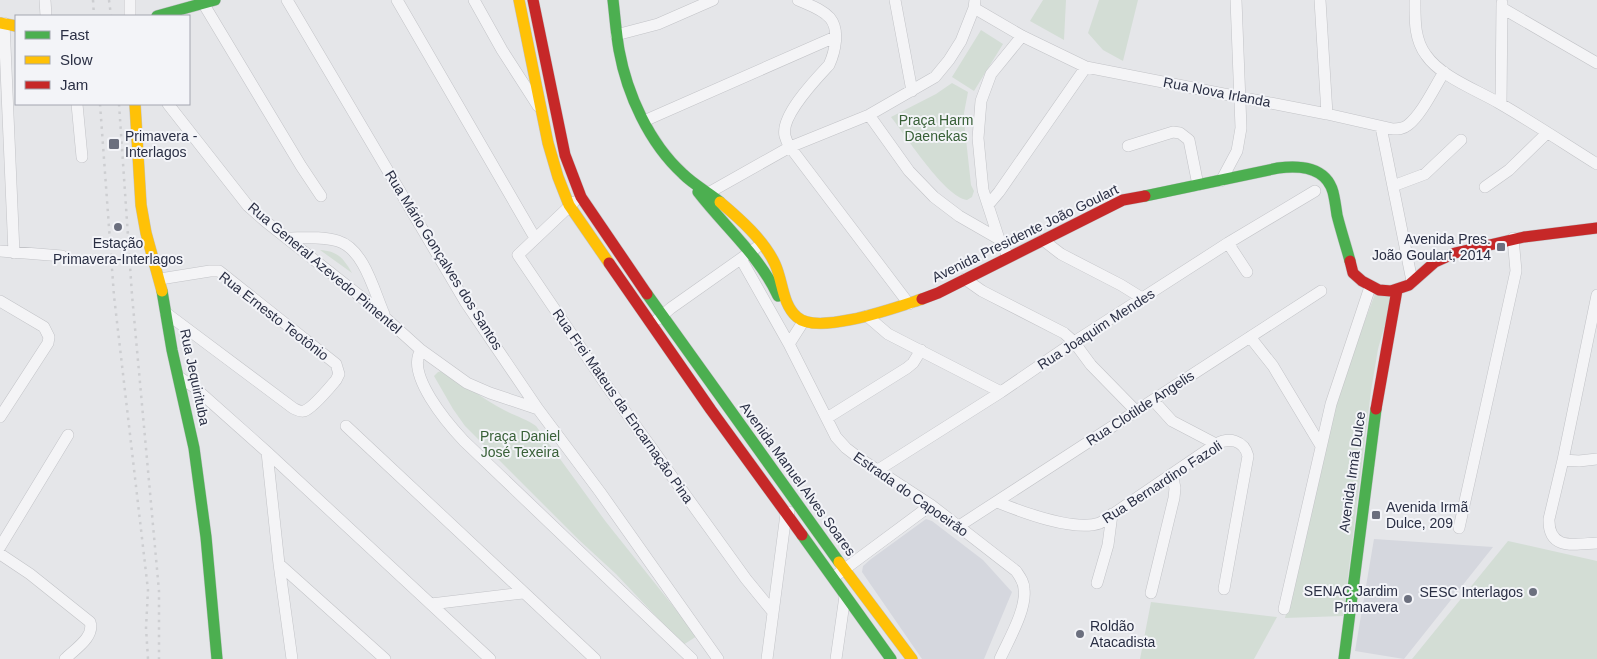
<svg xmlns="http://www.w3.org/2000/svg" width="1597" height="659" font-family="Arial,sans-serif">
<style>
.built{fill:#d5d7de}
.green{fill:#d3ddd5}
.lines{fill:none;stroke-linecap:round;stroke-linejoin:round}
.street-casing{stroke:#c2c3c7;stroke-width:12}
.fast-casing{stroke:#c2c3c7;stroke-width:12}
.slow-casing{stroke:#c2c3c7;stroke-width:12}
.jam-casing{stroke:#c2c3c7;stroke-width:12}
.street{stroke:#f4f4f6;stroke-width:11}
.fast{stroke:#4caf50;stroke-width:11}
.slow{stroke:#ffc107;stroke-width:11}
.jam{stroke:#c62828;stroke-width:11}
.rail{stroke:#cdced1;stroke-width:2.5;stroke-dasharray:2.5 5;stroke-linecap:butt}
.poi-dot{fill:#6b6f7e;stroke:#f3f4f8;stroke-width:2}
.labels{text-anchor:middle;dominant-baseline:central;stroke-width:4;stroke-linejoin:round;paint-order:stroke}
.street-label{font-size:14px;fill:#2a2f44;stroke:#f3f4f8}
.park-label{font-size:14px;fill:#386037;stroke:#f3f4f8}
.poi-label{font-size:14px;fill:#2a2f44;stroke:#f3f4f8;text-anchor:start}
</style>
<rect width="100%" height="100%" fill="#e5e6e9"/>
<path class="built" d="M 926,519 L 932,521 L 983,560 L 1012,592 L 984,659 L 922,659 L 862,572 L 863,566 L 871,559 Z
M 1374,539 L 1493,547 L 1404,659 L 1355,651 Z"/>
<path class="green" d="M 1043,0 L 1066,0 L 1064,40 L 1030,21 Z
M 1099,0 L 1138,0 L 1123,61 L 1103,50 L 1088,33 Z
M 981,30 L 1003,44 L 974,91 L 952,77 Z
M 952,83 L 968,92 L 964,113 L 965,130 L 971,185 L 974,191 L 972,197 L 967,200 C 945,197 906,136 891,117 L 936,94 Z
M 320,250 C 338,251 344,259 352,273 Z
M 1375,294 L 1393,296 L 1378,349 L 1371,391 L 1343,616 L 1285,618 L 1339,390 Z
M 446,370 C 465,385 483,399 504,410 C 515,416 526,419 536,426 L 606,522 L 697,636 L 683,645 L 616,574 L 579,540 L 465,426 L 453,409 L 434,376 L 438,372 Z
M 1508,541 L 1597,561 L 1597,659 L 1412,659 Z
M 1151,602 L 1277,617 L 1254,659 L 1140,659 Z"/>
<g class="lines">
<g class="street-casing">
<path id="street" d="M 45,0 L 46,16
M 130,0 L 130,16
M 287,0 L 466,303 L 538,409 L 600,492 L 718,659
M 397,0 L 535,238
M 474,0 L 502,50 L 538,106
M 798,0 C 809,5 822,9 830,18 C 840,30 835,52 829,65 C 816,79 780,116 785,136 C 786,140 788,144 790,147 L 909,304
M 895,0 L 912,91
M 1320,0 L 1327,114
M 1415,0 C 1415,19 1414,39 1426,55 C 1441,77 1477,90 1499,103 C 1532,122 1565,144 1597,164
M 203,3 L 301,166 L 321,196
M 974,8 L 1022,36 L 1086,67 L 1327,114 L 1393,129 C 1398,129 1403,129 1408,125 C 1422,114 1434,88 1444,72
M 1502,8 L 1597,63
M 4,23 L 14,253
M 616,35 L 658,24 L 713,0
M 77,104 L 82,157
M 168,104 L 248,206 L 265,221 L 370,304 L 421,350 L 467,383 L 490,393 L 538,409
M 1501,104 L 1502,3
M 869,115 L 909,171 L 934,197 L 959,216 L 999,239 L 1008,256
M 644,121 L 835,37
M 1381,127 L 1412,281
M 1128,146 L 1173,132 L 1180,133 L 1189,140 L 1198,185
M 1221,181 L 1237,151 L 1241,128 L 1236,0
M 1393,186 L 1425,174 L 1461,140
M 1485,187 L 1509,170 L 1547,133
M 703,196 L 790,147 L 869,115 L 935,77 L 949,60 L 961,41 L 974,8 L 975,0
M 574,202 L 518,255 L 604,382 L 746,579 L 773,612
M 988,205 L 999,192 L 1086,67
M 287,238 C 303,238 322,236 338,241 C 364,249 374,291 384,314
M 999,239 L 983,190 L 978,138 L 981,101 L 991,74 L 1022,36
M 1043,240 L 1061,254 L 1121,285 L 1142,298
M 1228,243 L 1247,272
M 0,251 L 62,256
M 741,259 L 789,344
M 160,279 L 210,271 L 219,271 L 336,364 L 339,374 L 336,380 C 330,387 313,408 304,411 C 300,412 297,410 293,408 L 166,313
M 965,279 L 982,291 L 1064,333 L 1074,342 L 1091,365 L 1136,411
M 1597,295 L 1563,460 L 1549,519 C 1548,551 1575,544 1597,543
M 0,301 L 44,327 L 49,337 L 48,343 L 0,417
M 867,316 L 888,334 L 1001,392
M 658,319 L 671,308 L 756,248
M 803,322 L 789,344 L 836,437 L 846,448 L 859,458 L 931,505 L 1016,571 C 1020,577 1024,582 1024,589 C 1027,609 1008,641 1000,659
M 1250,337 L 1273,366 L 1321,446
M 421,350 C 405,374 448,424 464,441 L 692,659
M 179,377 L 194,387 L 267,452 L 490,659
M 1153,400 L 1172,421 L 1216,444
M 827,418 L 907,368 L 913,363 L 921,350
M 346,426 L 595,659
M 267,452 L 279,564 L 292,659
M 1563,460 L 1579,461 L 1597,459
M 878,470 L 1001,392 L 1074,342 L 1228,243 L 1315,191
M 997,502 C 1022,512 1074,532 1100,523 L 1216,444 C 1229,437 1244,440 1248,456 L 1224,589
M 959,526 L 1321,291
M 1459,528 L 1516,271 L 1513,238
M 0,547 L 68,435
M 0,554 L 30,574 L 90,622 C 95,637 75,649 65,659
M 279,564 L 385,659
M 838,574 L 931,505
M 1097,583 L 1108,545 L 1112,514
M 1151,593 L 1174,498 L 1175,488 L 1172,474
M 431,604 L 523,593
M 1284,609 L 1331,404 L 1370,287
M 767,659 L 786,514 L 789,512
M 836,659 L 845,596"/>
</g>
<g class="fast-casing">
<path id="fast" d="M 613,0 C 615,17 616,33 619,50 C 627,94 649,143 683,174 C 694,185 708,192 720,202
M 157,16 L 215,0
M 698,192 C 725,227 759,255 778,296
M 1145,196 L 1278,168 C 1300,165 1326,167 1333,192 C 1335,200 1336,208 1337,215 C 1341,231 1346,246 1350,261
M 162,291 L 172,350 L 194,448 L 206,537 L 217,659
M 647,294 L 839,562
M 802,535 L 891,659
M 1344,659 L 1376,409"/>
</g>
<g class="slow-casing">
<path id="slow" d="M 519,0 L 548,143 L 558,177 L 569,205 L 609,263
M 0,23 L 16,26
M 135,104 L 141,205 L 146,233 L 162,291
M 720,202 C 740,219 764,240 775,264 C 783,281 782,304 797,317 C 818,336 897,307 922,299
M 839,562 L 912,659"/>
</g>
<g class="jam-casing">
<path id="jam" d="M 533,0 L 565,155 L 581,197 L 647,294
M 1350,261 L 1353,273 L 1362,281 L 1379,290 L 1391,291 L 1409,285 L 1435,262 L 1455,253 L 1524,237 L 1597,228
M 609,263 L 711,410 L 802,535
M 922,299 L 938,293 L 1123,200 L 1145,196
M 1376,409 L 1397,290"/>
</g>
<use href="#street" class="street"/>
<use href="#fast" class="fast"/>
<use href="#slow" class="slow"/>
<use href="#jam" class="jam"/>
<path class="rail" d="M 93,0 L 94,16
M 109,0 L 111,16
M 100,104 L 114,296 L 148,590 L 146,628 L 148,659
M 119,104 L 132,295 L 159,591 L 159,659"/>
</g>
<g class="poi-dot">
<rect x="108" y="138" width="12" height="12" rx="2.5"/>
<circle cx="118" cy="227" r="5"/>
<rect x="1496" y="242" width="10" height="10" rx="2.5"/>
<rect x="1371" y="510" width="10" height="10" rx="2.5"/>
<circle cx="1533" cy="592" r="5"/>
<circle cx="1408" cy="599" r="5"/>
<circle cx="1080" cy="634" r="5"/>
</g>
<g class="labels">
<g class="street-label">
<text transform="translate(1217 92) rotate(11)">Rua Nova Irlanda</text>
<text transform="translate(1025 233) rotate(-26)">Avenida Presidente João Goulart</text>
<text transform="translate(444 260) rotate(58)">Rua Mário Gonçalves dos Santos</text>
<text transform="translate(325 268) rotate(40)">Rua General Azevedo Pimentel</text>
<text transform="translate(274 316) rotate(38)">Rua Ernesto Teotônio</text>
<text transform="translate(1096 329) rotate(-33)">Rua Joaquim Mendes</text>
<text transform="translate(195 377) rotate(78)">Rua Jequirituba</text>
<text transform="translate(623 406) rotate(55)">Rua Frei Mateus da Encarnação Pina</text>
<text transform="translate(1140 408) rotate(-33)">Rua Clotilde Angelis</text>
<text transform="translate(1352 472) rotate(-82)">Avenida Irmã Dulce</text>
<text transform="translate(798 479) rotate(54)">Avenida Manuel Alves Soares</text>
<text transform="translate(1162 482) rotate(-33)">Rua Bernardino Fazoli</text>
<text transform="translate(911 494) rotate(35)">Estrada do Capoeirão</text>
</g>
<g class="park-label">
<text x="936" y="120">Praça Harm<tspan x="936" dy="16">Daenekas</tspan></text>
<text x="520" y="436">Praça Daniel<tspan x="520" dy="16">José Texeira</tspan></text>
</g>
<g class="poi-label">
<text x="125" y="136">Primavera -<tspan x="125" dy="16">Interlagos</tspan></text>
<text x="1491" y="239" text-anchor="end">Avenida Pres.<tspan x="1491" dy="16">João Goulart, 2014</tspan></text>
<text x="118" y="243" text-anchor="middle">Estação<tspan x="118" dy="16">Primavera-Interlagos</tspan></text>
<text x="1386" y="507">Avenida Irmã<tspan x="1386" dy="16">Dulce, 209</tspan></text>
<text x="1398" y="591" text-anchor="end">SENAC Jardim<tspan x="1398" dy="16">Primavera</tspan></text>
<text x="1523" y="592" text-anchor="end">SESC Interlagos</text>
<text x="1090" y="626">Roldão<tspan x="1090" dy="16">Atacadista</tspan></text>
</g>
</g>
<rect x="15" y="15" width="175" height="90" fill="#f3f4f8" stroke="#a3a5b0"/>
<rect x="25" y="31" width="25" height="8" fill="#4caf50" stroke="#a3a5b0"/>
<text x="60" y="40" font-size="15" fill="#2a2f44">Fast</text>
<rect x="25" y="56" width="25" height="8" fill="#ffc107" stroke="#a3a5b0"/>
<text x="60" y="65" font-size="15" fill="#2a2f44">Slow</text>
<rect x="25" y="81" width="25" height="8" fill="#c62828" stroke="#a3a5b0"/>
<text x="60" y="90" font-size="15" fill="#2a2f44">Jam</text>
</svg>
